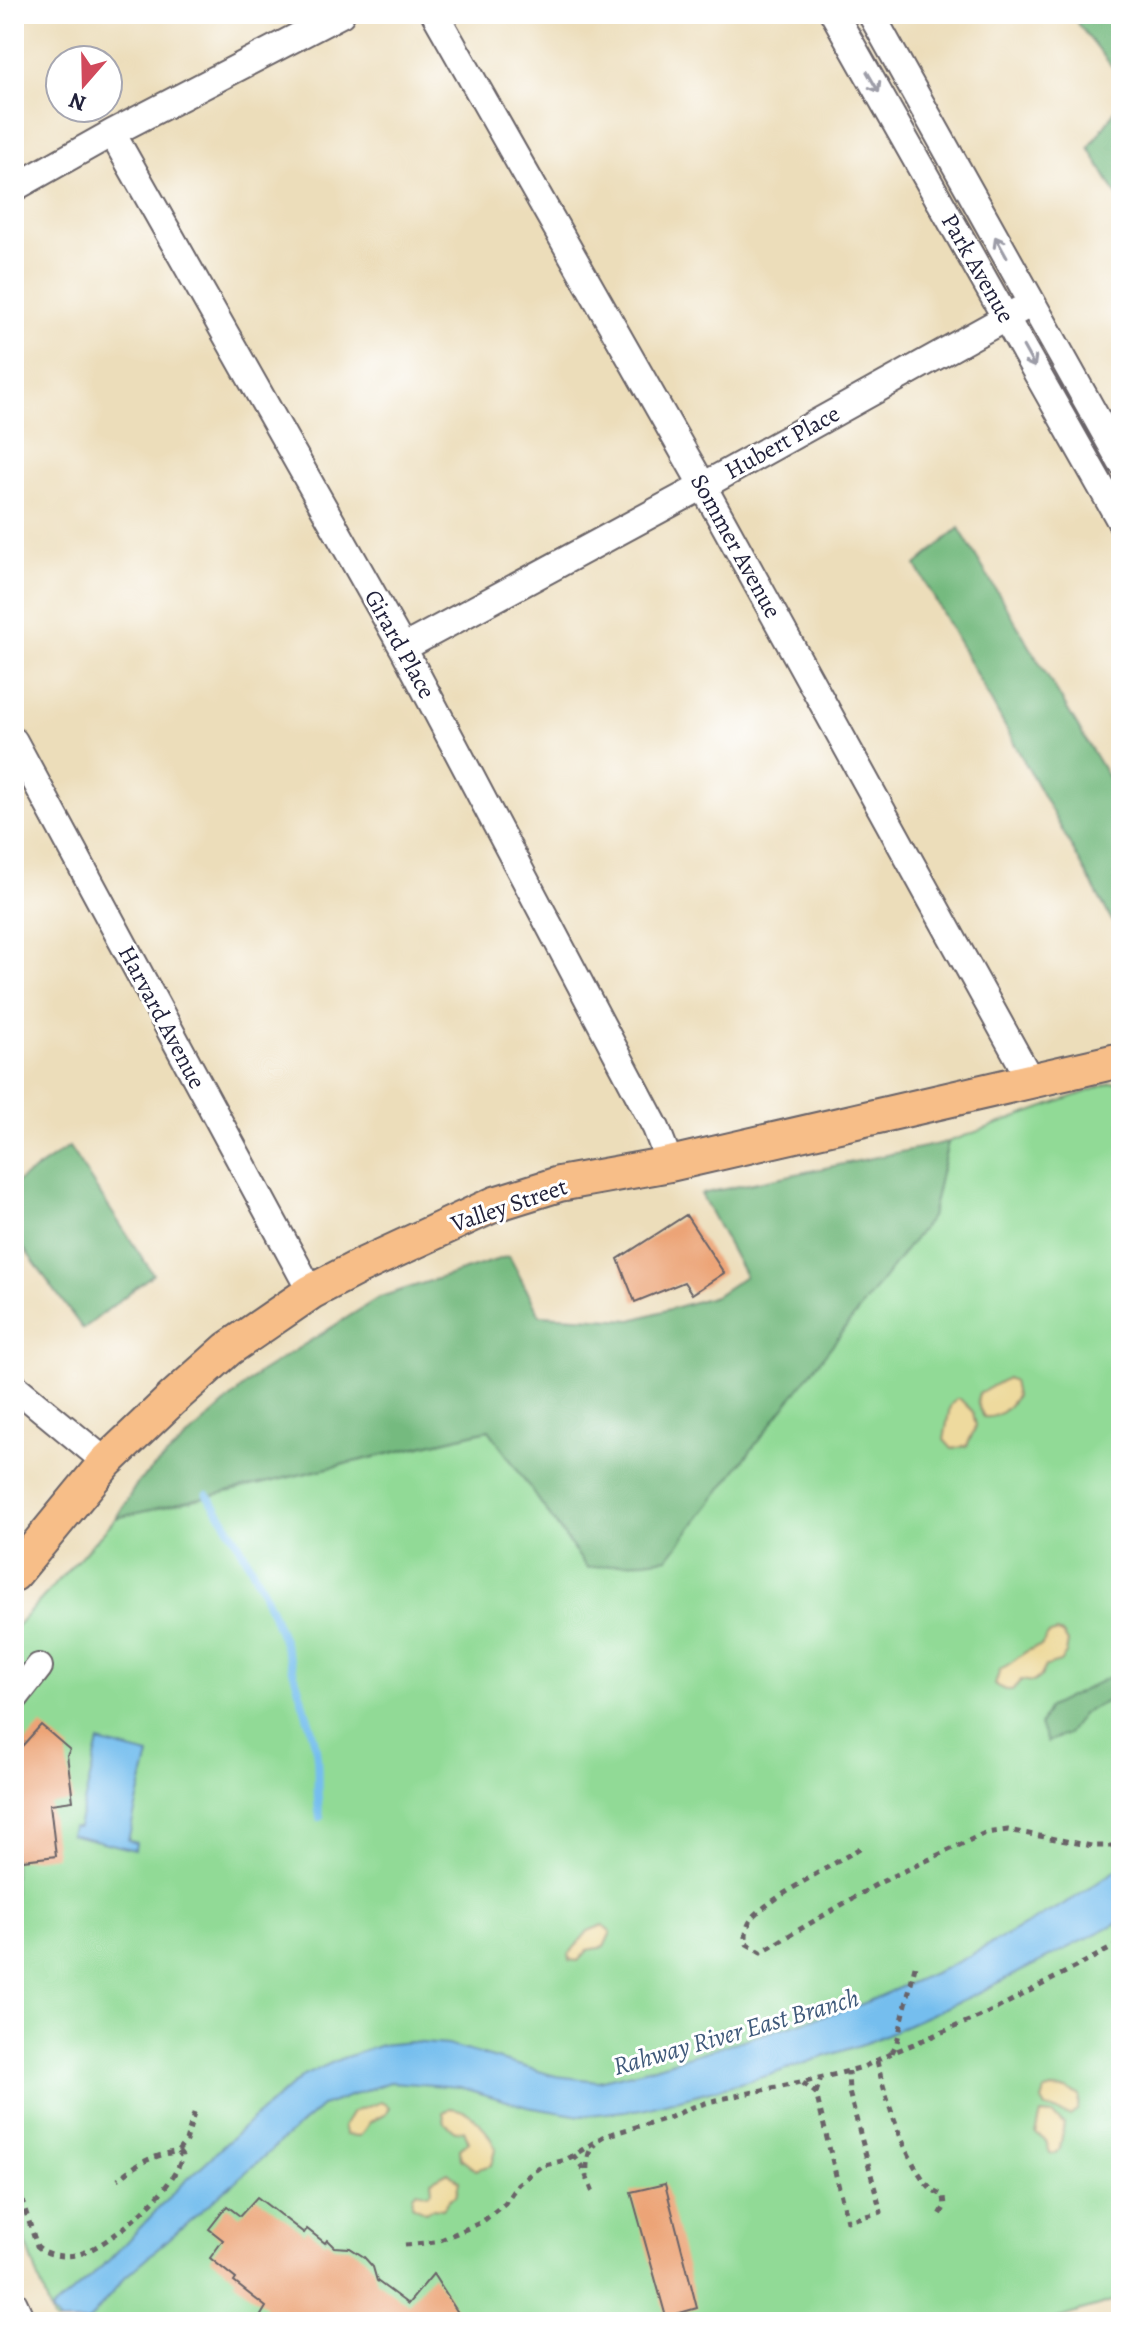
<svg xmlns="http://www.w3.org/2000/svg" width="1135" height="2336" font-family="Alegreya,serif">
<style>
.green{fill:#91da96;stroke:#5a7e68;stroke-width:2}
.forest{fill:#74ba7f;stroke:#4b6e5d;stroke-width:2}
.sand{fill:#eeda9e;stroke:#887e6c;stroke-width:2}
.water{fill:#75beee;stroke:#4c7094;stroke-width:2}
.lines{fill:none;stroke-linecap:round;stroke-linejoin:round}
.stream{stroke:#75beee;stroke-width:8}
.building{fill:#eca477}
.minor-casing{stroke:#696367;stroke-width:30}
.major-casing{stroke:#696367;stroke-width:38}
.path{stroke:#696367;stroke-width:5;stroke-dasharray:6 6;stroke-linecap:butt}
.minor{stroke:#fff;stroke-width:26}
.major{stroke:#f7be88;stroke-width:34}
.oneway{stroke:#9c9ca7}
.labels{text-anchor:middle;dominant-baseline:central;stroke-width:6;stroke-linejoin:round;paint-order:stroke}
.street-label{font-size:24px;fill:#22223b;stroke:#fff}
.water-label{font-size:26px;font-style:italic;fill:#3f597a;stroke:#fff}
</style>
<rect width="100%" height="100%" fill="#fff"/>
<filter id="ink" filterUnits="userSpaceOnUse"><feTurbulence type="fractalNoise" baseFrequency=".0125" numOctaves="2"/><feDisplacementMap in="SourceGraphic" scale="16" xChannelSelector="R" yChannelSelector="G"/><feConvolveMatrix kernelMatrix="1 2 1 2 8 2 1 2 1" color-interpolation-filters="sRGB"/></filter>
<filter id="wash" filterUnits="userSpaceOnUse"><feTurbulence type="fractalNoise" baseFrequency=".006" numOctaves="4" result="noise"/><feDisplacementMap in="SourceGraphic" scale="32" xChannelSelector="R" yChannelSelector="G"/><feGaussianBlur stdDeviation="1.8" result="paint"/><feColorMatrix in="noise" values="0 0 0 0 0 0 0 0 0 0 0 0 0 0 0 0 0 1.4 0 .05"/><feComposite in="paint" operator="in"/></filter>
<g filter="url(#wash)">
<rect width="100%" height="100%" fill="#ecddba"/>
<path class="green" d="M 1121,1082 L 1121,2299 L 1046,2322 L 54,2322 L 14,2208 L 14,1629 L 116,1518 L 489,1430 L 587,1568 L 931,1217 L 948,1142 L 1111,1083 Z"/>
<path class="forest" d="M 1070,14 L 1121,14 L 1121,78 Z
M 1121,102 L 1121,202 L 1089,148 Z
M 959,528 L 1121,799 L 1121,937 L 916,565 Z
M 948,1142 L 931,1217 L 668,1558 L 587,1568 L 489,1430 L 116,1518 L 138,1482 L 259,1373 L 380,1297 L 509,1256 L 540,1315 L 632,1320 L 715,1296 L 745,1276 L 701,1194 Z
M 69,1147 L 153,1274 L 83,1329 L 14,1235 L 14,1184 Z
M 1121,1671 L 1121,1694 L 1083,1713 L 1068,1734 L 1047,1742 L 1040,1725 L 1049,1707 Z"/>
<path class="sand" d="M 1007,1378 L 1013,1381 L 1016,1396 C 1009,1407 999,1419 984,1417 C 980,1410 975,1402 979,1394 Z
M 956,1399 L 960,1399 L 973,1412 L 976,1426 L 967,1446 L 952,1449 L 944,1440 L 950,1406 Z
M 1056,1632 L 1063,1634 L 1068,1642 L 1066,1654 L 1060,1662 L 1046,1666 L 1041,1676 L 1033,1682 L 1021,1680 L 1012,1690 L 1006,1690 L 995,1685 L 1000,1669 C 1016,1662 1023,1649 1041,1646 L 1048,1635 Z
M 603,1925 L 611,1932 L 604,1947 L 588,1950 L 578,1961 L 570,1960 L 569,1954 L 588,1931 Z
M 1051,2089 L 1067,2090 L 1079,2095 L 1078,2110 L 1070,2116 L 1046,2108 L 1042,2101 L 1045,2091 Z
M 381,2102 L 389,2107 L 386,2114 L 370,2122 L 360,2136 L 346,2135 L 343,2127 L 352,2112 Z
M 449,2108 C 474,2109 486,2129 496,2149 L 492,2165 L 475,2170 L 461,2159 L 460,2149 L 469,2142 L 464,2130 L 455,2131 L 445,2123 L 443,2113 Z
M 1041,2114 L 1052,2115 L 1064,2124 L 1060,2149 L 1055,2154 L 1050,2153 L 1046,2141 L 1036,2134 Z
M 448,2172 L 459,2181 L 456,2196 L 450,2199 L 443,2209 L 432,2208 L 425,2212 L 412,2205 L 413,2195 L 417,2191 L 428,2194 L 432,2190 L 431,2181 Z"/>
<path class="water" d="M 99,1742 L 149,1755 L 128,1840 L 136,1843 L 135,1850 L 70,1834 L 72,1827 L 78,1827 Z
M 1121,1867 L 1121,1921 L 978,1993 L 869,2042 L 766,2076 L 642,2109 L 581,2116 L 527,2107 L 460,2087 L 390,2082 L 322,2106 L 124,2278 L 88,2322 L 59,2322 L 51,2311 L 109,2260 L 177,2189 L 250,2121 L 303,2076 L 340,2059 L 381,2045 L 409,2042 L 448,2045 L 556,2076 L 598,2081 L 644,2070 L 862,2004 L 954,1964 L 1073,1899 Z"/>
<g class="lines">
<path class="stream" d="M 207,1495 C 252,1556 280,1624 301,1696 C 306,1714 313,1731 316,1749 C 320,1772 315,1794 320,1817"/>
</g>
<g id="blocks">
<path class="building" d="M 686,1215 L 724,1273 L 692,1294 L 684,1282 L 635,1302 L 618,1259 Z
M 41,1725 L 70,1750 L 67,1755 L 73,1801 L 50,1804 L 56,1856 L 14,1861 L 14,1755 Z
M 665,2184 L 697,2308 L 666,2317 L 631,2192 Z
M 257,2197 L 304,2233 L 307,2229 L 325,2243 L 327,2240 L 334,2247 L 350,2248 L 364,2257 L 373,2267 L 377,2281 L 408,2304 L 433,2274 L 464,2322 L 257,2322 L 266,2307 L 234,2282 L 236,2279 L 210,2258 L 223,2240 L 209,2229 L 227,2206 L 240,2216 Z"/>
</g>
</g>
<g filter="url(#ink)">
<use href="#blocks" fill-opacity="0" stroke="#696367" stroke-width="2"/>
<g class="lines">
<g class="minor-casing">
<path id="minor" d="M 435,14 L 703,486 L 1031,1081
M 834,14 L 1121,522
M 871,14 L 1121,462
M 112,133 L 403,648 L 656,1128 L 670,1164
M 14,188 L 112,133 L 341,14
M 403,648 L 703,486 L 1032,303
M 14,741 L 311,1292
M 14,1386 L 106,1462
M 14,1699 L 39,1667
M 14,2304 L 22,2322"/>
</g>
<g class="major-casing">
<path id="major" d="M 14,1574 L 106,1462 L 172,1399 L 228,1349 L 311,1292 L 359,1267 L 495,1204 L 559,1184 L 670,1164 L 1121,1060"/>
</g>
<path class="path" d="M 860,1848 C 837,1863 764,1901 751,1920 C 746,1927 745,1936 747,1944 L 761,1952 L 879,1883 L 985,1833 L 1008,1830 L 1092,1846 L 1121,1846
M 915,1966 L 897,2042 L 892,2053 L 988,2013 L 1121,1943
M 877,2061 C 884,2094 907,2168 933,2190 C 936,2192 941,2194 944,2196 L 945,2206 L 940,2215
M 803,2083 L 816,2093 L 847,2221 L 881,2212 L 849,2092 L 848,2071
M 816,2093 L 821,2077
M 178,2151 L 186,2141 L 195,2110
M 573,2155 L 583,2168 L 593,2193
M 14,2176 L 37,2246 C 48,2256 65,2258 79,2254 C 110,2246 176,2188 182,2156 L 178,2151 C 151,2157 140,2161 118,2179
M 587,2181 C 587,2169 585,2153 595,2144
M 405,2245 L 436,2242 L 482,2222 L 505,2203 L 518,2184 L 541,2166 L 566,2160 L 604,2136 L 671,2117 L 690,2108 L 712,2101 L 837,2074 L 863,2067 L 892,2053"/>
<use href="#minor" class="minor"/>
<use href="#major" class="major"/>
</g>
<defs><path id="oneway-shaft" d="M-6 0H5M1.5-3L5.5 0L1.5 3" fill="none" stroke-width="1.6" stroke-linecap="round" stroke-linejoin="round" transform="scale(2)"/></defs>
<g class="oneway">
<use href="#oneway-shaft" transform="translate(873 82) rotate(60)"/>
<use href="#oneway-shaft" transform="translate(1001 247) rotate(-119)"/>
<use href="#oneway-shaft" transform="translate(1029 357) rotate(61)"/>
</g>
</g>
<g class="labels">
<g class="street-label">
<text transform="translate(978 268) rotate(60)">Park Avenue</text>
<text transform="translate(782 442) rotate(-29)">Hubert Place</text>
<text transform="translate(736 546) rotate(61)">Sommer Avenue</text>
<text transform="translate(400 644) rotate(61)">Girard Place</text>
<text transform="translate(162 1017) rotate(62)">Harvard Avenue</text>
<text transform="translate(509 1205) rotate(-19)">Valley Street</text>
</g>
<g class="water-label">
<text transform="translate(736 2032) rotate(-16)">Rahway River East Branch</text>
</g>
</g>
<rect width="1135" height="2336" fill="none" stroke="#fff" stroke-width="48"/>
<g transform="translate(84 84) rotate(200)"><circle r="38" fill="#ffffff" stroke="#a7a7b1" stroke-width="2"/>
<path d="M0-6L14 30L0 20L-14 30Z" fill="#d1495b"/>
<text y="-12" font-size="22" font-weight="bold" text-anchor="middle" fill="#22223b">N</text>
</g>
</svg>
